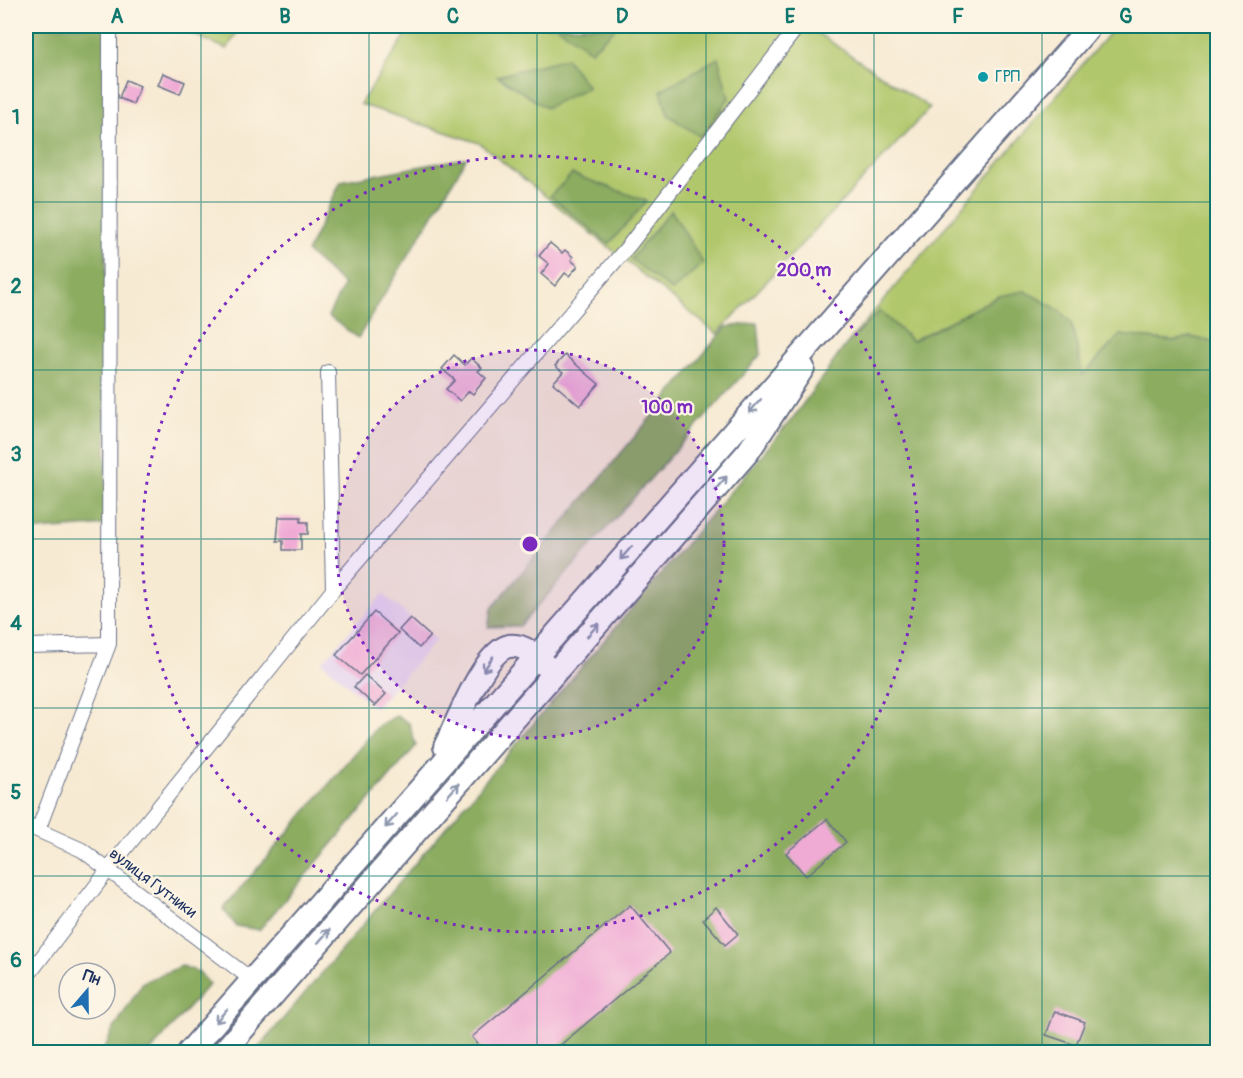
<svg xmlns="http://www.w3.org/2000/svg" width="1243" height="1078" font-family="Pangolin,sans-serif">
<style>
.built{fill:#e5d3f1}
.green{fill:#b1c76c;stroke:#667b65;stroke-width:1.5}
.forest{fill:#8cac60;stroke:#546e5f;stroke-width:1.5}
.building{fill:#f0abd5}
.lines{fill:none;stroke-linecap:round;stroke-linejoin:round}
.minor-casing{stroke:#687087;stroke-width:16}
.trunk-casing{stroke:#687087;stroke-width:26}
.minor{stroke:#fff;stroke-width:14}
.trunk{stroke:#fff;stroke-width:22}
.oneway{stroke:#8d97ae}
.grid{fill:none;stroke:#0f766e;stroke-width:1.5;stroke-opacity:0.55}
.ring{fill:none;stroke:#7b2cbf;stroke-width:3;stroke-dasharray:3 6}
.culture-dot{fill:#0f9aa8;stroke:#fcf5e5;stroke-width:2}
.labels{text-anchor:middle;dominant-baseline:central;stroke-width:4.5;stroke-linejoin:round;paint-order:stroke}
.culture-label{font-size:16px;fill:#0d838f;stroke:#fcf5e5;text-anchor:start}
.street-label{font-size:16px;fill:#1b2f5e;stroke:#fcf5e5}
.centre{fill:#7b2cbf;stroke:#fcf5e5;stroke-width:3}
.ring-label{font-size:18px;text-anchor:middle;font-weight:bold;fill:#7b2cbf;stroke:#fcf5e5;stroke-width:4.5;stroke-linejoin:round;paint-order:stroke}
.neatline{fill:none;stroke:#0f766e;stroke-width:2}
.grid-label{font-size:20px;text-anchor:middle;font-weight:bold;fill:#0f766e}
</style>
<rect width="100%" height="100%" fill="#fcf5e5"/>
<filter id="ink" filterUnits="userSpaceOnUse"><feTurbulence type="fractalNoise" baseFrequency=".0167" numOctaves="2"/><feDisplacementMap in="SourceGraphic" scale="12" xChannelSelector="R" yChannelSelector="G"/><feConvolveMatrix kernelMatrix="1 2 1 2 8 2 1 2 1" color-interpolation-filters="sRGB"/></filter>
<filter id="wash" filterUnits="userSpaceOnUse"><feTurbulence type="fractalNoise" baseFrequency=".008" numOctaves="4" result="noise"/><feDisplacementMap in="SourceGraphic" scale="24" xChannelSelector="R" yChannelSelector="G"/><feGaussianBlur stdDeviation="1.35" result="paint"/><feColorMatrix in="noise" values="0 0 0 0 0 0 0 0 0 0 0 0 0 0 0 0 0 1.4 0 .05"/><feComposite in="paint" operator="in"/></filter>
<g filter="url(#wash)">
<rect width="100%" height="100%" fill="#f7ead3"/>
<path class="built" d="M 383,594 L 436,640 L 375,709 L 322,662 Z"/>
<path class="green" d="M 173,26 L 241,26 L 227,49 Z
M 412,26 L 807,26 L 930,108 L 717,334 L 479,143 L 360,104 Z
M 1115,26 L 1217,26 L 1217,343 L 1191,337 L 1174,341 L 1120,335 L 1083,376 L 1059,310 L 1044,302 L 999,296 L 912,341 L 880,311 L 845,346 Z"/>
<path class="forest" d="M 26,26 L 106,26 L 106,525 L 26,531 Z
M 557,26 L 618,26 L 591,51 Z
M 566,58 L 588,87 L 546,108 L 497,76 Z
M 718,58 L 729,98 L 701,137 L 668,115 L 661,90 Z
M 466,158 L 455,178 L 358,338 L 328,316 L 344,285 L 307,252 L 341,181 Z
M 572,174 L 647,201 L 609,244 L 550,196 Z
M 671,210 L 703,263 L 672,291 L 631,259 Z
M 1025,291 L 1059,310 L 1071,322 L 1083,375 L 1120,335 L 1174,341 L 1191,337 L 1217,343 L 1217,1052 L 255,1052 L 792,419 L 845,346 L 880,311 L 912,341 L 999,296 Z
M 758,323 L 761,354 L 520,626 L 488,627 L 492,608 L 726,327 Z
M 396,716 L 409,723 L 416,746 L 259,930 L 236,926 L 223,909 L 379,725 Z
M 182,966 L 199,972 L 209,984 L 150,1052 L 103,1052 L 113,1030 L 143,982 Z"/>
<g id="blocks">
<path class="building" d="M 163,73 L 185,82 L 180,94 L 158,85 Z
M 126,80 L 140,86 L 133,104 L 119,98 Z
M 550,243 L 562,253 L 565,250 L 573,257 L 571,260 L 578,266 L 569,276 L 565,273 L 555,286 L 541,274 L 549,264 L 539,256 Z
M 454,355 L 465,365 L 471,358 L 482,368 L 478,371 L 486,378 L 473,394 L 469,391 L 460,401 L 446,389 L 455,380 L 442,369 Z
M 565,355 L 599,384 L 580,406 L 553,383 L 563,372 L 555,366 Z
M 279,517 L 301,517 L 301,522 L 308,522 L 308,534 L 301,534 L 301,550 L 283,550 L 283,541 L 277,541 Z
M 374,612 L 398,633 L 360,675 L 336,655 Z
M 410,618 L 430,636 L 419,648 L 399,630 Z
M 365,675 L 386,694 L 375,706 L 354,687 Z
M 827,819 L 846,842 L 806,876 L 786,853 Z
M 630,905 L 670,953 L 551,1053 L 485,1053 L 472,1037 Z
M 716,907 L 738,934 L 725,945 L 703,919 Z
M 1055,1011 L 1085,1022 L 1076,1045 L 1046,1035 Z"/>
</g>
</g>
<g filter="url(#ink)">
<use href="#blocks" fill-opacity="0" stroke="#687087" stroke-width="1.5"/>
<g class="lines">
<g class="minor-casing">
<path id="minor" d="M 328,372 L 333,590
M 26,646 L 109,644
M 26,825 L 82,850 L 252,980
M 38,830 L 109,644 L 110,26
M 26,978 L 108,870 L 333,590 L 630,244 L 798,26"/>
</g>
<g class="trunk-casing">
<path id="trunk" d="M 445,747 C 456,725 484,651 509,646 C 524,644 536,656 545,665
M 189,1052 L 1090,26
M 223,1052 L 748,452 L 803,368"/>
</g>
<use href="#minor" class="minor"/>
<use href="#trunk" class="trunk"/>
</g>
<defs><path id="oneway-shaft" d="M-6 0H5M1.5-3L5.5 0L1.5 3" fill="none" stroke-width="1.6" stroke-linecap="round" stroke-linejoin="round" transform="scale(1.5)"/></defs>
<g class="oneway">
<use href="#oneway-shaft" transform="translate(755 406) rotate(131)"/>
<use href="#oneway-shaft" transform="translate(721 483) rotate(-49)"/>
<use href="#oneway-shaft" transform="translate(626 553) rotate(131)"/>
<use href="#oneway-shaft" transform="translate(593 630) rotate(-49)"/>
<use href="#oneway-shaft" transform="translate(488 664) rotate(124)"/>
<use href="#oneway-shaft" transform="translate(453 790) rotate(-49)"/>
<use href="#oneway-shaft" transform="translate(391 821) rotate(131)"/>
<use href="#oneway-shaft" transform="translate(324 936) rotate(-49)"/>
<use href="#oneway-shaft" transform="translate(221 1016) rotate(131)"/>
</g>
</g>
<path class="grid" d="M 201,26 L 201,1052M 369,26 L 369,1052M 537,26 L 537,1052M 706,26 L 706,1052M 874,26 L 874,1052M 1042,26 L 1042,1052M 26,202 L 1218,202M 26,370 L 1218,370M 26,539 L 1218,539M 26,708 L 1218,708M 26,876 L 1218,876"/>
<circle cx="530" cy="544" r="194" fill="#7b2cbf" fill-opacity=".12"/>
<g class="ring">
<circle cx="530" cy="544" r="194"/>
<circle cx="530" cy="544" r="388"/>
</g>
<circle class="culture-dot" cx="983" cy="77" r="6"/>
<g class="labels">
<g class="culture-label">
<text x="995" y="77">ГРП</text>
</g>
<g class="street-label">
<text transform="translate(153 883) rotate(37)">вулиця Гутники</text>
</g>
</g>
<circle cx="530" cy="544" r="9" class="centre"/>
<g class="ring-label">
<text x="804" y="276">200 m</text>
<text x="667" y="413">100 m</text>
</g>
<rect width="1243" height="1078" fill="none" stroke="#fcf5e5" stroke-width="66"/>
<g transform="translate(87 991) rotate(20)"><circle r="28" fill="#fcf5e5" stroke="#a2a6af" stroke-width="1.5"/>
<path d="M0-4.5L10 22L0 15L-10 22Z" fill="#1f6fb2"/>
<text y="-9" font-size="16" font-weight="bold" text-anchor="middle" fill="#1b2f5e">Пн</text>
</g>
<rect x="33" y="33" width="1177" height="1012" class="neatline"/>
<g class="grid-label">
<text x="117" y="23">A</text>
<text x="285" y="23">B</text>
<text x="453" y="23">C</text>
<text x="622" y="23">D</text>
<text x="790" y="23">E</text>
<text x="958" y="23">F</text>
<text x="1126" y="23">G</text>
<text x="16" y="124">1</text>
<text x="16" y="293">2</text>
<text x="16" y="461">3</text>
<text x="16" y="630">4</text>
<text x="16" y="799">5</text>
<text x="16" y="967">6</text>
</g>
</svg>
